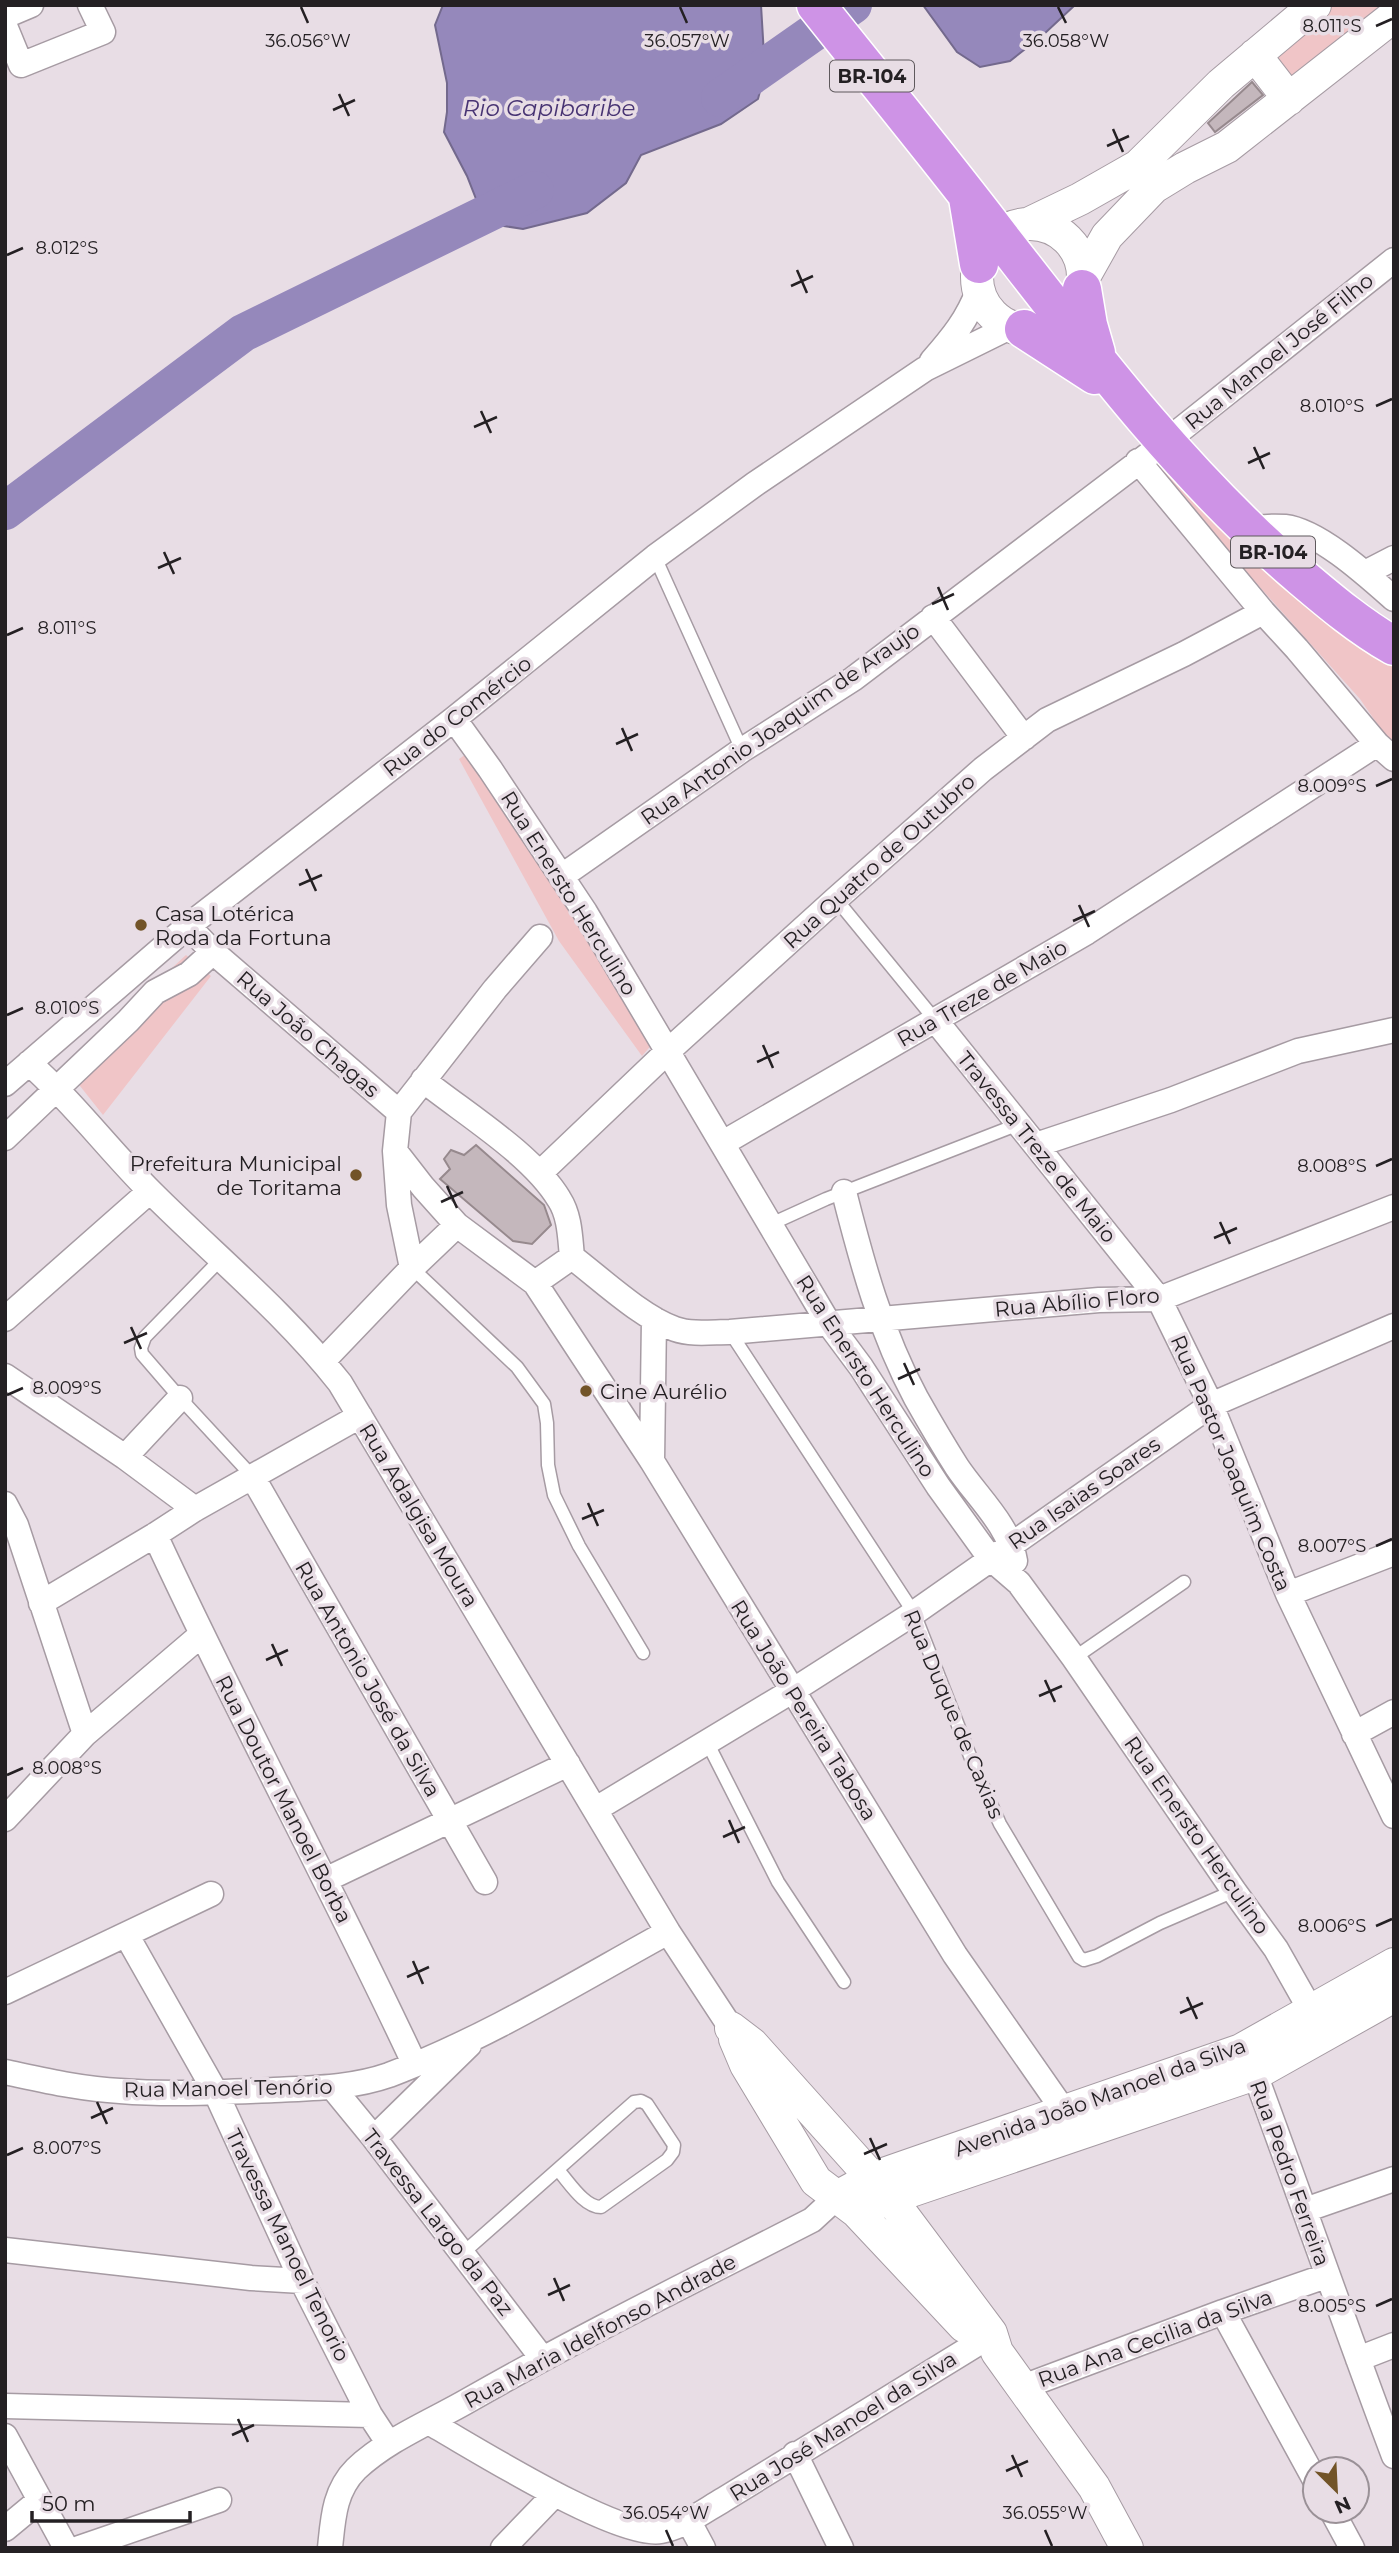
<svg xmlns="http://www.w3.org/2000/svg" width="1399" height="2553" font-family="Montserrat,sans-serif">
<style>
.green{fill:#f0c5c7}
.water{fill:#9588bb;stroke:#73698d;stroke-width:2}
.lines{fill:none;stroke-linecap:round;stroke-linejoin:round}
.river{stroke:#9588bb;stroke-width:38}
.building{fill:#c4b7bc;stroke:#96898d;stroke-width:2}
.service-casing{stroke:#a69ba3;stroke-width:15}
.minor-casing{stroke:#a69ba3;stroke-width:27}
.tertiary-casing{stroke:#a69ba3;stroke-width:34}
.trunk-casing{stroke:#fff;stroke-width:41}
.service{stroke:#fff;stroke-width:12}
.minor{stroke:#fff;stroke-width:24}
.tertiary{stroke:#fff;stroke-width:32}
.trunk{stroke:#ce93e6;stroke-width:38}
.ticks{fill:none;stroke:#242023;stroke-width:2.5}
.poi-dot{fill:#725428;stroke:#e8dde5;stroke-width:2.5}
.labels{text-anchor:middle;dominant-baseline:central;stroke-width:7;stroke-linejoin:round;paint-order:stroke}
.shield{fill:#e8dde5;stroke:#5f595d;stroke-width:2}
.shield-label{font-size:19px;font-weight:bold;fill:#242023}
.street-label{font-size:21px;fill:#242023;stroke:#e8dde5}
.poi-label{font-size:21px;fill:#242023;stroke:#e8dde5;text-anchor:start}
.water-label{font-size:23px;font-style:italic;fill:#473373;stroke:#e8dde5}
.ticks-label{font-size:18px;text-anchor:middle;fill:#242023;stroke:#e8dde5;stroke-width:7;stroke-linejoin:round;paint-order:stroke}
</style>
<rect width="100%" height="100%" fill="#e8dde5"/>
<path class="green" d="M 1330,5 L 1394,5 L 1290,90 L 1262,58 Z
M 1162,460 L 1394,661 L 1394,743 L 1389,741 L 1360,699 L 1154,469 Z
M 479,745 L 666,1028 L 642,1056 L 559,941 L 459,759 Z
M 186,955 L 211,976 L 103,1115 L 65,1067 Z"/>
<path class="water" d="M 443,5 L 761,5 L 765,72 L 758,99 L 721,124 L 641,155 L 626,183 L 587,213 L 523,229 L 504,226 L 478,204 L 467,176 L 444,132 L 447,112 L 447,83 L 435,25 Z
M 923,5 L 1075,5 L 1043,35 L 1010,61 L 980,67 L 957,52 Z"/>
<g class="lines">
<path class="river" d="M 720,98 L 853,5
M 5,511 L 243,333 L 535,190"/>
</g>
<path class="building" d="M 1252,82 L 1263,95 L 1215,132 L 1208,123 Z
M 476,1145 L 544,1205 L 551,1225 L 532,1244 L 513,1241 L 440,1179 L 450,1169 L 444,1159 L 451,1150 L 464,1155 Z"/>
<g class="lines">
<g class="service-casing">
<path id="service" d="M 655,557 L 742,750
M 836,899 L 936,1021
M 771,1224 L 826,1199 L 1019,1124
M 222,1258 L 145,1337 L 141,1348 L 142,1354 L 180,1398 L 252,1476
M 412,1268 L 517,1367 L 544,1404 L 547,1423 L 548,1465 L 554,1495 L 579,1546 L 643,1653
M 730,1332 L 914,1613 L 974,1766 L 1000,1824 L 1079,1957 L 1084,1960 L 1097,1956 L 1160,1923 L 1234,1891
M 1074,1658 L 1184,1582
M 707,1742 L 778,1882 L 844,1982
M 463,2253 L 634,2102 L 641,2101 L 647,2104 L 674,2145 L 673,2152 L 667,2160 L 601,2207 C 584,2207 569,2182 558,2170"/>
</g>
<g class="minor-casing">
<path id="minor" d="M 5,16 L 31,5
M 5,26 L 21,65 L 103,32 L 90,5
M 932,361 C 953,337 967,320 979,289
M 1138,461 L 1263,612 L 1297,649 L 1377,744 L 1394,759
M 1247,529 C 1260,527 1272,526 1285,527 C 1319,531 1368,576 1394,599
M 1365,573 L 1394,558
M 933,617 L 1024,738
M 454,719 L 490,769 L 585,912 L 829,1324 L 861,1367 L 938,1486 L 990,1558 L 1019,1583 L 1074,1658 L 1234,1891 L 1276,1949 L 1310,2009
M 562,876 L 742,750 L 853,679 L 1164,443 L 1394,260
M 188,926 L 213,952 L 399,1112
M 936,1021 L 1159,1299 L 1211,1405 L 1288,1594 L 1394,1816
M 29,1063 C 74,1103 109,1150 151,1192 C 214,1255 284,1312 340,1383 L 668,1932 L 731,2028
M 423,1080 C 464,1113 532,1154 559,1199 C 570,1216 570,1237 572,1257 C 601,1279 641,1317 675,1329 C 692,1335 712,1332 730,1332 L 1099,1300 L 1159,1299 L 1394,1207
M 5,1084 L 188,926 L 454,719 L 655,557 L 755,484 L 925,369 L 1012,326
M 5,1138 L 128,1021 L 155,992 L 189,974 L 213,952
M 723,1143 L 1087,932 L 1377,744
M 1036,1145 L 1171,1100 L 1298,1051 L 1394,1030
M 395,1151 L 423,1187 L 457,1225 L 535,1283 L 572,1257
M 540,1173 L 667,1052 L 836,899 L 983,769 L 1047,720 L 1184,654 L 1263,612
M 844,1192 C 862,1263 881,1333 916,1398 C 929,1421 943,1445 957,1467 C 977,1497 1009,1525 1015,1561
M 412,1268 L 399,1205 L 395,1151 L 399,1112 L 495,989 L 540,937
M 535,1283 L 652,1461 L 955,1955 L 1073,2124
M 5,1319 L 150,1191
M 323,1361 L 412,1268 L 457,1225
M 5,1376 L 125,1457 L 195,1509
M 125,1457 L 180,1398
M 652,1461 L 654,1319
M 252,1476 L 485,1882
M 5,1504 L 16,1525 L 85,1734
M 155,1535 C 237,1713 331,1885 414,2063
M 1288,1594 L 1394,1553
M 41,1603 L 155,1535 L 195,1509 L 360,1416
M 1354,1734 L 1394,1712
M 596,1809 L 792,1691 L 914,1613 L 1211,1405 L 1394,1326
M 5,1819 L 85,1734 L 201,1635
M 325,1880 L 568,1764
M 127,1936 L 216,2093 L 302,2281 L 370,2415 L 389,2444
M 5,1992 L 211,1894
M 1246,2059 L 1255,2074 C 1302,2201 1346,2329 1394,2456
M 5,2072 C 43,2080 81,2089 120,2091 C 171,2095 223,2092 274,2090 C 313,2088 352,2088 389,2075 C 487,2038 577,1982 668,1932
M 333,2088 L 374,2138 L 542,2358
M 374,2138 L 469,2045
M 1305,2210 L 1394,2179
M 5,2250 L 251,2278 L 302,2281
M 1223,2312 L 1315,2480
M 1358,2359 L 1394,2345
M 1023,2387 L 1223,2312 L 1326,2276
M 5,2406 L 370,2415
M 430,2423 C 473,2447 618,2539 661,2531 C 683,2527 704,2511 723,2500 L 980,2342 L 991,2333
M 5,2436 L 66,2548
M 795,2454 L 841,2548
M 1332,2511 L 1352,2548
M 688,2520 L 703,2548
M 5,2529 L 40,2500
M 79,2548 L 219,2500
M 330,2548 C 333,2519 334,2491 356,2469 C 388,2439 431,2422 469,2400 C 581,2336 697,2279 812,2220 L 837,2197
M 503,2548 L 555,2494"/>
</g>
<g class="tertiary-casing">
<path id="tertiary" d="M 1255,55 L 1289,99
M 1030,223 L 1080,199 L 1138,166 L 1221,84 L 1315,5
M977 277a53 53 0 1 1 106 0a53 53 0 1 1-106 0Z
M 1084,277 L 1107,236 L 1154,187 L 1185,168 L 1227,147 L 1394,16
M 731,2028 L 752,2044 L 890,2198 L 991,2333 L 997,2352 L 1094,2487 L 1127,2548
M 735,2039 L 746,2065 L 816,2181 L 857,2212 L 964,2326
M 837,2197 L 872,2178 L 1241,2050 L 1394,1964
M 857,2212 L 890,2198 L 1255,2074 L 1394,1996"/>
</g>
<g class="trunk-casing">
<path id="trunk" d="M 816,5 C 877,82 940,158 1000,237 C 1091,354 1180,472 1293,570 C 1325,597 1357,625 1394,646
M 968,198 L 979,264
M 1082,289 L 1088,325 L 1096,353
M 1024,329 L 1095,375"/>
</g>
<use href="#service" class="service"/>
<use href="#minor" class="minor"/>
<use href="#tertiary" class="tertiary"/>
<use href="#trunk" class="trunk"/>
</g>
<path class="ticks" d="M 301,7 L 308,23M 680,7 L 687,23M 1058,7 L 1066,23M 1376,26 L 1392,19M 339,94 L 349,116M 333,110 L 355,100M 1113,129 L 1123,152M 1107,146 L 1129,136M 7,255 L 23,248M 797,270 L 807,293M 791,286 L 813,276M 1376,406 L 1392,399M 481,411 L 491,433M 474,427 L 497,417M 1254,447 L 1264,469M 1248,463 L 1270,453M 164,552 L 174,574M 158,568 L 181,558M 938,587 L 948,610M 932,604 L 954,594M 7,635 L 23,628M 622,728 L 632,751M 616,744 L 638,734M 1376,786 L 1392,779M 306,869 L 316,891M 299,885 L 322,875M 1079,905 L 1089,927M 1073,921 L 1095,911M 7,1015 L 23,1008M 763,1045 L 773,1068M 757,1062 L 779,1052M 1376,1166 L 1392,1159M 447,1186 L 457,1208M 441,1202 L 463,1192M 1220,1222 L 1230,1244M 1214,1238 L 1237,1228M 131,1327 L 141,1349M 124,1343 L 147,1333M 904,1363 L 914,1385M 898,1379 L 920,1369M 7,1395 L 23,1388M 588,1503 L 598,1526M 582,1519 L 604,1510M 1376,1546 L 1392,1539M 272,1644 L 282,1666M 266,1660 L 288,1650M 1045,1680 L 1055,1702M 1039,1696 L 1062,1686M 7,1775 L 23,1768M 729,1820 L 739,1843M 723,1837 L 745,1827M 1376,1926 L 1392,1919M 413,1961 L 423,1984M 407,1977 L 429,1967M 1187,1997 L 1197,2019M 1180,2013 L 1203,2003M 97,2102 L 107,2124M 91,2118 L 113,2108M 870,2138 L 880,2160M 864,2154 L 887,2144M 7,2155 L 23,2148M 554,2278 L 564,2301M 548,2295 L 570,2285M 1376,2306 L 1392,2299M 238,2419 L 248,2442M 232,2435 L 254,2425M 1012,2455 L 1022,2477M 1006,2471 L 1028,2461M 666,2530 L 673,2546M 1045,2530 L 1052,2546"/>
<g class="poi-dot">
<circle cx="141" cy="925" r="7"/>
<circle cx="356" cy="1175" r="7"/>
<circle cx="586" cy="1391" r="7"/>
</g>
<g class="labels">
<g class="shield">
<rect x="830" y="60.5" width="84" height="31" rx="5"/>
<rect x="1231" y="536.5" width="84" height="31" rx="5"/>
</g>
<g class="shield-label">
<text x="872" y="76">BR-104</text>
<text x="1273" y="552">BR-104</text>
</g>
<g class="street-label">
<text transform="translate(1279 351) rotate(-39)">Rua Manoel José Filho</text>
<text transform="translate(457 716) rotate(-38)">Rua do Comércio</text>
<text transform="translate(780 724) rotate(-35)">Rua Antonio Joaquim de Araujo</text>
<text transform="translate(879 861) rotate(-42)">Rua Quatro de Outubro</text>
<text transform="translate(569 893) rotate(58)">Rua Enersto Herculino</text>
<text transform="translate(982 993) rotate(-30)">Rua Treze de Maio</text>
<text transform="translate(308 1034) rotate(41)">Rua João Chagas</text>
<text transform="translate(1037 1147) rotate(51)">Travessa Treze de Maio</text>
<text transform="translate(1077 1302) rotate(-5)">Rua Abílio Floro</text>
<text transform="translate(866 1376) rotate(57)">Rua Enersto Herculino</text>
<text transform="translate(1231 1463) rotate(67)">Rua Pastor Joaquim Costa</text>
<text transform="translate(1084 1493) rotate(-35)">Rua Isaias Soares</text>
<text transform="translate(419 1515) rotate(59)">Rua Adalgisa Moura</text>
<text transform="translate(368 1679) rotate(60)">Rua Antonio José da Silva</text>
<text transform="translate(804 1710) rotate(58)">Rua João Pereira Tabosa</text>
<text transform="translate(954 1714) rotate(67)">Rua Duque de Caxias</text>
<text transform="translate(284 1799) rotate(63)">Rua Doutor Manoel Borba</text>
<text transform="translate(1197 1835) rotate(55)">Rua Enersto Herculino</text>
<text transform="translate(228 2088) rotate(-1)">Rua Manoel Tenório</text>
<text transform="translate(1100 2097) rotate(-20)">Avenida João Manoel da Silva</text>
<text transform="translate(1290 2173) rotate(70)">Rua Pedro Ferreira</text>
<text transform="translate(438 2222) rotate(52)">Travessa Largo da Paz</text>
<text transform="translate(288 2245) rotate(64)">Travessa Manoel Tenorio</text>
<text transform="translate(600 2331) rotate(-28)">Rua Maria Idelfonso Andrade</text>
<text transform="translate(1155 2338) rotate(-20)">Rua Ana Cecilia da Silva</text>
<text transform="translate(843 2426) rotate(-32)">Rua José Manoel da Silva</text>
</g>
<g class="poi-label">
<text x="155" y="913">Casa Lotérica<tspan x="155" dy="24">Roda da Fortuna</tspan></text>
<text x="342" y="1163" text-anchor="end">Prefeitura Municipal<tspan x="342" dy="24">de Toritama</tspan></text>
<text x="600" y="1391">Cine Aurélio</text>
</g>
<g class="water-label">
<text x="549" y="108">Rio Capibaribe</text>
</g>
</g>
<g class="ticks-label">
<text x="1332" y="32">8.011°S</text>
<text x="308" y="47">36.056°W</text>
<text x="687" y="47">36.057°W</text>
<text x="1066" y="47">36.058°W</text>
<text x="67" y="254">8.012°S</text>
<text x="1332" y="412">8.010°S</text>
<text x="67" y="634">8.011°S</text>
<text x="1332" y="792">8.009°S</text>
<text x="67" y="1014">8.010°S</text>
<text x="1332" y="1172">8.008°S</text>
<text x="67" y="1394">8.009°S</text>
<text x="1332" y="1552">8.007°S</text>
<text x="67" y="1774">8.008°S</text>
<text x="1332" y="1932">8.006°S</text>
<text x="67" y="2154">8.007°S</text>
<text x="1332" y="2312">8.005°S</text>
<text x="666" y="2519">36.054°W</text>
<text x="1045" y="2519">36.055°W</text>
</g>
<rect width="1399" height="2553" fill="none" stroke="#242023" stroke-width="14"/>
<g transform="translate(1336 2490) rotate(156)"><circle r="33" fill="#e8dde5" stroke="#9a9197" stroke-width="2"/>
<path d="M0-5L12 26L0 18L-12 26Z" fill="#725428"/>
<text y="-10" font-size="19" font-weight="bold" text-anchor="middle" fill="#242023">N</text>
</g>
<path d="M32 2511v10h158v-10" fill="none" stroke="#242023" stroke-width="3.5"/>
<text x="42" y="2511" font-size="21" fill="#242023" stroke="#e8dde5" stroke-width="5" paint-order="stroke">50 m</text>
</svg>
